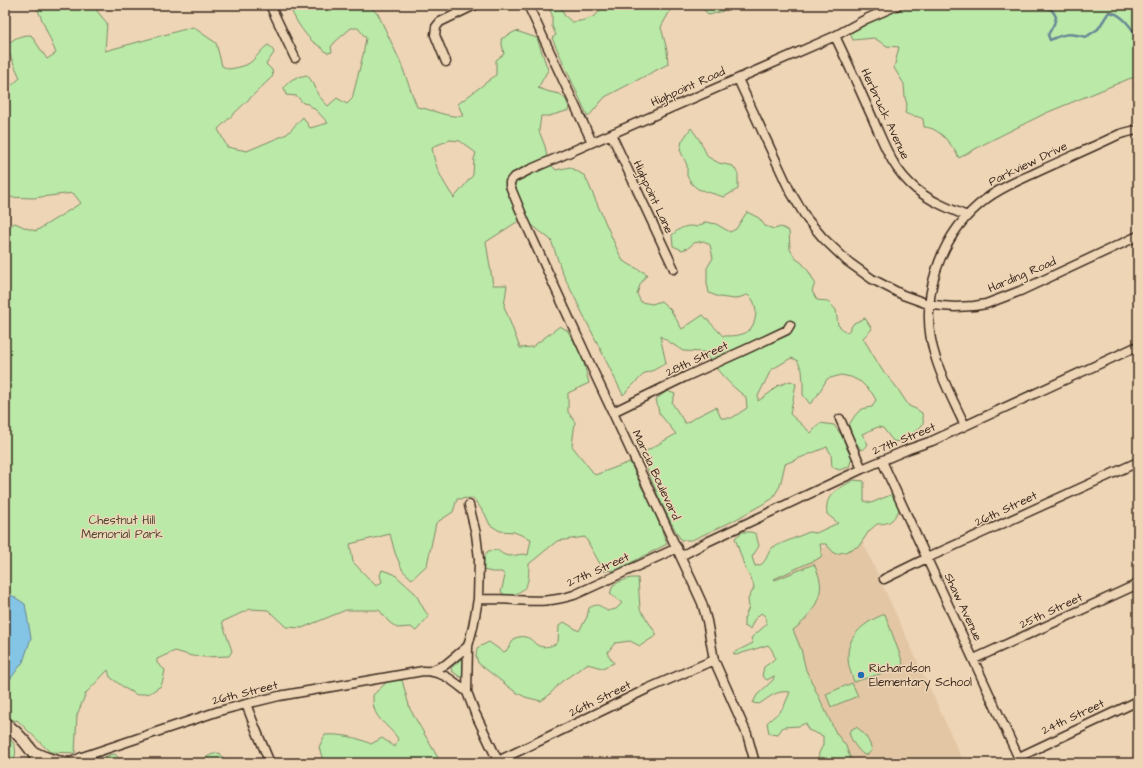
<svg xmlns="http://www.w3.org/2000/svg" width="1143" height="768" font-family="'Architects Daughter',sans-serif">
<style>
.built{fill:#e3c7a5}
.green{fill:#bae9a8;stroke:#7a8a63;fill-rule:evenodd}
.water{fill:#84c4e5;stroke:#678695}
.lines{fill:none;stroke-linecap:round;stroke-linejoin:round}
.stream{stroke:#678695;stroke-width:2.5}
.street-casing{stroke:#3b2a1e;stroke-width:11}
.secondary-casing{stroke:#3b2a1e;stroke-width:14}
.street{stroke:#eed5b6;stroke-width:8}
.secondary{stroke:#eed5b6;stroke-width:11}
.poi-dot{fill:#1f6fb2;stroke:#eed5b6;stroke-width:1.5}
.labels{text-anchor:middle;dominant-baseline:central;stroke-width:3;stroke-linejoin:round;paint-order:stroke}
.street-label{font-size:12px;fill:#3b2a1e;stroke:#eed5b6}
.park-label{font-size:12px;fill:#4e4733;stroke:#eed5b6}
.poi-label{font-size:12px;fill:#3b2a1e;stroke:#eed5b6;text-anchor:start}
</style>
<rect width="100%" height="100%" fill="#eed5b6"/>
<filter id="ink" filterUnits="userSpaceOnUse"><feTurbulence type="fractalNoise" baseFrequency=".025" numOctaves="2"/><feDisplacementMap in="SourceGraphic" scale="8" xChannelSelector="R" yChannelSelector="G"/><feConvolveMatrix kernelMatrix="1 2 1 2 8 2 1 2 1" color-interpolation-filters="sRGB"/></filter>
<g filter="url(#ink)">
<path class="built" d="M 858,531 L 964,763 L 839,763 L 762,576 Z"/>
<path class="green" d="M 39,5 L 92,5 L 107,23 L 105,51 L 193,27 L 216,43 L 222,66 L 229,69 C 235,68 241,67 246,65 C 255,61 260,50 268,45 C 271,46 273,50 274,53 L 266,64 L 272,70 L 273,76 L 218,129 L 227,147 L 247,151 L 287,134 L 303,117 L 310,128 L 328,123 L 317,111 L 308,104 L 303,103 L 297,96 L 286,95 L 284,88 C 290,78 297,77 307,75 L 314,84 L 318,95 L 328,106 L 337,98 L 347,104 L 352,99 L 363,55 L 366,38 L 358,28 L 351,28 L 335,42 L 331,47 L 332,52 L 327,53 C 323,48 317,45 312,41 C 302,31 294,18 289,5 L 368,5 L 378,14 L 400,61 L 417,107 C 432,109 447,118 463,116 L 458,104 L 496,75 L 496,60 L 504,54 L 501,39 L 516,31 L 537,38 L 548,70 L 538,88 L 550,92 L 560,94 L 566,100 L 570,110 L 549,116 L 541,116 L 539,131 L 545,146 L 548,162 L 556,170 L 570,167 L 585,176 L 617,249 L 623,261 L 647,274 L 640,285 L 637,294 L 641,302 L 652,304 L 661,301 L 670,309 L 682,329 L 703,315 L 723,336 C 731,336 738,336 745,333 C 756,328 759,309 752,299 C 751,297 749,296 747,295 L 735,299 L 719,297 L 709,293 L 707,283 L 707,268 L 713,258 L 710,245 L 704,241 L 694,243 L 688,248 L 682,250 L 673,246 L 672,235 C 680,228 686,224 697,227 L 706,222 L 716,224 L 730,232 L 736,229 L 741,221 L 747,212 L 759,218 L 765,226 L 774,229 L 781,227 L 789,231 L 790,249 L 795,258 L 802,263 L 809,272 L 815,283 L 812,291 L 817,300 L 828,301 L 836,310 L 838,325 L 847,333 L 854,323 L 865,318 L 872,329 L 863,338 L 882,370 L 895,385 L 909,406 L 916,409 L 922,413 C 922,416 924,420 923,423 C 922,428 907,437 902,442 L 893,441 L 883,428 L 878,427 L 862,434 L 868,444 L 865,448 L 861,450 L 852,436 L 849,425 C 856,414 858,408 872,407 L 876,400 L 872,393 L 861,382 L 851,377 L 841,375 L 827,379 L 817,396 L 810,404 L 803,395 L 803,382 L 802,370 L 797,360 L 791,358 L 771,370 L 758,396 L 758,401 L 771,392 L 777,386 L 791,381 L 796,384 L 790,414 L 811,433 L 820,423 L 834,425 L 843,437 L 847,449 L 852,458 L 849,467 L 839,470 L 832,467 L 831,454 L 827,447 L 785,464 L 780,486 L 772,499 L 731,522 L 692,540 L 681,540 C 665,514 652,482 641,454 L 676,434 L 659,413 L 656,399 L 667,391 L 675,394 L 672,403 L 685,423 L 687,423 L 694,418 L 716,407 L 721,418 L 732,418 L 747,408 L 746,397 C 728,384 717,370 704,352 L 683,351 L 660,336 L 666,363 L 654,370 L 645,373 L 623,395 L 562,272 L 551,240 L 523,218 L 486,242 L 493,285 L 507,285 L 504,306 L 520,348 L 532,347 L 560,326 L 568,331 L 582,356 L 589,383 L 568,393 L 568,412 L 575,422 L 572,446 L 595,475 L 630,462 L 643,490 L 651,502 L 667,544 L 617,570 L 604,571 L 585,537 L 557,541 L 529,564 C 528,584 530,588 511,596 L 505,595 L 501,592 L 505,576 L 502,572 L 492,572 L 483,570 L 481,562 L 488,551 L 497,550 C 499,551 502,554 505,555 C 513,558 520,552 528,555 L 531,539 L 514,532 L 500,531 L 490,525 L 485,514 L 473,498 L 457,499 L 453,512 L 436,523 L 427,565 L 412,579 L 403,571 L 395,553 L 390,534 L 350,544 L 353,562 L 376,586 L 382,582 L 380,575 L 382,570 L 394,574 L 415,593 L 425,611 L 429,616 L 416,631 L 411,627 L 397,628 L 389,622 L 379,610 L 346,610 L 302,628 L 286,627 L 268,610 L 250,609 L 222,622 L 232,651 L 229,656 L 205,657 L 192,656 L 175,651 L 157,659 L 157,663 L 165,670 L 163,680 L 161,686 L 150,693 L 137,695 L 126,689 L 110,677 L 108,670 L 86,693 L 77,715 L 75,753 L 50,752 L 17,720 L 15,721 L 5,715 L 5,228 L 15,223 L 26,228 L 36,231 L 81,203 L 73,193 L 33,198 L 5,197 L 5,91 L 20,78 L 6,46 C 14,38 20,35 31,35 L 47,59 L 56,53 L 37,8 ZM 450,140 L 460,141 L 476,153 L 474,159 L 473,175 L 454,198 C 443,182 434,166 432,147 Z
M 547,5 L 560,5 L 564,15 L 572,22 C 584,21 599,18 603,5 L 670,5 L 671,9 L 661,27 L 667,50 L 668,64 L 605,97 L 588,117 L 552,38 L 556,35 L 552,26 L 552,14 Z
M 704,5 L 724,5 L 723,11 L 709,15 L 703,9 Z
M 903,5 L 1138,5 L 1138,79 L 1131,78 L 1046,113 L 986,143 L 959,158 C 953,147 945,135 933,129 C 930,128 927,127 924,127 L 923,119 C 916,115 912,117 905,113 L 907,104 L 905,98 L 904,84 L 894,68 L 899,47 L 887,46 L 874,38 L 853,40 L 850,33 L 890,11 Z
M 691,128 L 699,139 L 708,157 L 719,163 L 733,166 L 738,174 L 738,189 L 724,197 L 698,189 L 692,184 L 687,176 L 687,165 L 680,150 L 682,141 Z
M 854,480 L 864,481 L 864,501 L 871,503 L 893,494 L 899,500 L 901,507 C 893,519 893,524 877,524 L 869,531 L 859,546 L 845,552 L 835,554 L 826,544 L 820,544 L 822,556 L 816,560 L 806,564 L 774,579 L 775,580 L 814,564 C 818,573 822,582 820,592 C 817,607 805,622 793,630 L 801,649 L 806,670 L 836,733 L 846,746 L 852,763 L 818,763 L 819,753 L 823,745 L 823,736 L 808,730 L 806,723 L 799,726 L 783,727 L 778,734 L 769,733 L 767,723 C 772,717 782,712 785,704 C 787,700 788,696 790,692 C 776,690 770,697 759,704 L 753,703 L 757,695 L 773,680 L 774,676 L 767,680 L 762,676 L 764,667 L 771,662 L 775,658 L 772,650 L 768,645 L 736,655 L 733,653 L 753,643 L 751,638 L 767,624 L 765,616 L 761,613 L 754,620 L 750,629 L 744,626 L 744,619 L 749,607 L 748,599 L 754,588 L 753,583 L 745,568 L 735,538 L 742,532 L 751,532 L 756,534 L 759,546 L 752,557 L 755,566 C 767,566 766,553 773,547 L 809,532 L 816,533 L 838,523 L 827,514 C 827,511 826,508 827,505 C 828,492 845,485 854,480 Z
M 631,578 L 638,578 L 640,609 L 657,635 L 640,646 L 630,641 L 615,643 L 607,653 L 614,663 L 602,668 L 587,664 L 561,682 L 548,696 L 541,701 L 525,697 L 514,691 L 478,663 L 476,656 L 477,648 L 489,642 L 503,652 L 506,651 L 515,638 C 518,637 522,636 525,637 C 532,638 534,644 539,646 C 545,648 554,646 558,642 L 559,626 L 564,622 L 579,631 L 587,617 L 589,608 C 597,603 600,605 607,611 L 616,609 L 622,603 L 610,594 L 613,585 L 621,581 Z
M 885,614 L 903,663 L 899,668 L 854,682 C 851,674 848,665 848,657 C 847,635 866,621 885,614 Z
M 462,658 L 465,658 L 464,676 L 460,677 L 452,671 L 451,668 Z
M 402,680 L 410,709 L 441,763 L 328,763 L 323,761 L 319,747 L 325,735 C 341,734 357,737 371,744 L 382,738 L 395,747 L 398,739 C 392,728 377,721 374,708 C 373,704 373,699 373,695 L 388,681 Z
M 852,683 L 858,696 L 831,707 L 826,694 Z
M 856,727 C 864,732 869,740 872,750 C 870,753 868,755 864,755 C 857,749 851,741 849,732 L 852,729 Z
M 5,734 C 14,742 18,748 14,760 L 5,763 Z
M 220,753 L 226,763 L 203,763 C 206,755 212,754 220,753 Z
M 115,754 L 123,763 L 96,763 L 96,762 L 109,755 Z"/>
<path class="water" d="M 7,595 L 13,596 L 25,604 L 31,638 L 23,662 L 5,686 L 5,596 Z"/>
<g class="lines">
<path class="stream" d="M 1039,5 L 1040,8 C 1050,8 1052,8 1056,17 L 1054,24 L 1048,35 L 1050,40 C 1065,33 1070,33 1086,37 L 1098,29 L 1109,12 C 1122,13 1131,28 1138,37"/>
<g class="street-casing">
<path id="street" d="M 270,5 L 295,58
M 528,5 L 592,142
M 835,36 C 848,63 860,90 872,117 C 884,144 892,169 916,189 C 930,201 950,209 967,216
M 446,62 L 435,35 L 436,27 L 440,22 L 475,5
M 738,79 L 790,191 L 807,219 L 823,238 L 847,261 L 872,279 L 903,295 L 928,304 L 942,306 L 955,307 L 974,306 L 986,304 L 1020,291 L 1138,236
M 611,134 L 674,269
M 613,412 L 685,377 L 749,348 L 787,330 L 790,325
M 840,419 L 862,469
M 965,426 C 955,404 943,382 936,359 C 917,302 938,235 986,199 C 1001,187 1020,180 1037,172 C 1065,159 1093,147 1120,134 L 1132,131 L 1138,130
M 882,461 L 1021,763
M 469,505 L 476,534 L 479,559 L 478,599 L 473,627 L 468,646 L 467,692 L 475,713 L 499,763
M 681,556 L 707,542 L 862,469 L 909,449 L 932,441 L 1138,346
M 884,579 L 927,558 L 1138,462
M 478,599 C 490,599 503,599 515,600 C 538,601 551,602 574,595 L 677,548
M 974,659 L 1138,584
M 430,671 L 445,665 L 468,646
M 246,704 L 257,732 L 270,763
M 32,750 C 45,757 56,761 71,762
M 1019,757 L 1138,701
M 498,761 L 647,689 L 714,660
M 69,763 L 82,757 L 219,711 L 246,704 L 279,696 L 423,671 C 443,671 453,681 467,692
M 755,763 L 747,734 L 714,660 L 707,621 L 702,603 L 692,581 L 597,379 L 525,222 L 510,186 L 510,182 L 513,178 L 529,170 L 833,37 L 866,19 L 898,5"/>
</g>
<g class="secondary-casing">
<path id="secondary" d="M 5,723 C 19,734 31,747 39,763"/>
</g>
<use href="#street" class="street"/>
<use href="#secondary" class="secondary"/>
</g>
</g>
<circle class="poi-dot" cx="861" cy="675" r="4"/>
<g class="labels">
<g class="street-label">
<text transform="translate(688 87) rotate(-24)">Highpoint Road</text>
<text transform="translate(885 114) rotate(65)">Herbruck Avenue</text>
<text transform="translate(1028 164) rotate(-26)">Parkview Drive</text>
<text transform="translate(653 197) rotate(65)">Highpoint Lane</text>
<text transform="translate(1022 275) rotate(-23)">Harding Road</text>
<text transform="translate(697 359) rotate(-25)">28th Street</text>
<text transform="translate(904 439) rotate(-22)">27th Street</text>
<text transform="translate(656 475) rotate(65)">Marcia Boulevard</text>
<text transform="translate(1006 509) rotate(-25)">26th Street</text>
<text transform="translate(598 570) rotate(-24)">27th Street</text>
<text transform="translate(963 607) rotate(65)">Shaw Avenue</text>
<text transform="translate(1051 611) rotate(-25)">25th Street</text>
<text transform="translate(245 693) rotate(-14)">26th Street</text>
<text transform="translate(600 699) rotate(-26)">26th Street</text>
<text transform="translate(1073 717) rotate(-25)">24th Street</text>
</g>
<g class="park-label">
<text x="122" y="520">Chestnut Hill<tspan x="122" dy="14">Memorial Park</tspan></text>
</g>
<g class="poi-label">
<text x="869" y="668">Richardson<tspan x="869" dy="14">Elementary School</tspan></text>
</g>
</g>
<rect width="1143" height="768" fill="none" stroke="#eed5b6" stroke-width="20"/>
<rect x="10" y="10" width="1123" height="748" fill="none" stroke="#3b2a1e" stroke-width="1.5" filter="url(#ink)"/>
</svg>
